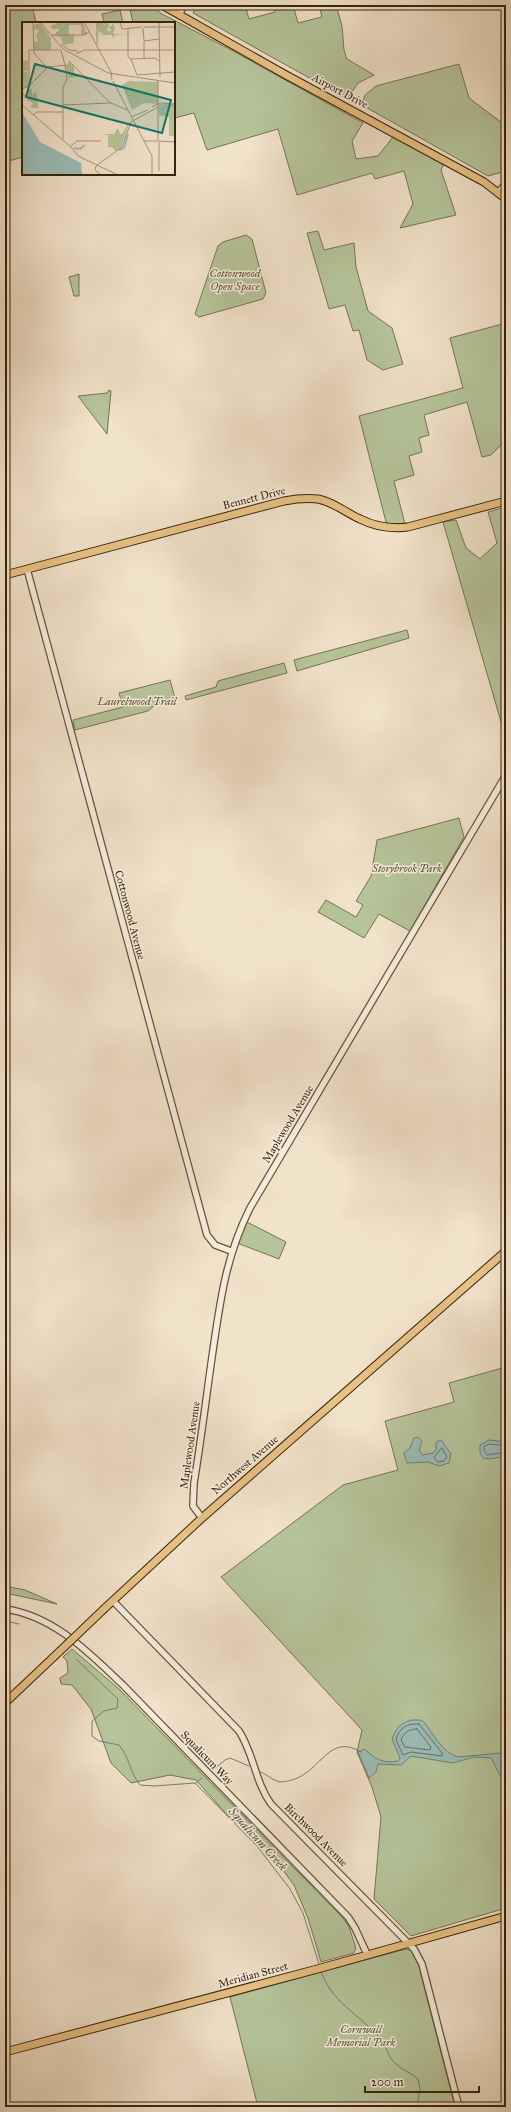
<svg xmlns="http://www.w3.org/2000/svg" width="511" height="2112" font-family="'IM FELL Great Primer',serif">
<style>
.green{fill:#b6c49a;stroke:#767452}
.water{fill:#9bbdb9;stroke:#737f73}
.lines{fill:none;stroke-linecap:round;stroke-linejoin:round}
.shore{stroke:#687061;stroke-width:1}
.stream{stroke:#737f73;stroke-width:1}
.minor-casing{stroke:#655339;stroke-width:8}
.major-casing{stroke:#362309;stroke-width:9}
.minor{stroke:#f6ecdd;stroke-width:5.5}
.major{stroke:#e8c185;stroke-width:7}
.major-bridge-casing{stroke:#362309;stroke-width:9;stroke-linecap:butt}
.major-bridge{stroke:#e8c185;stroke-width:7}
.labels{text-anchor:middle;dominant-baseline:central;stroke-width:3;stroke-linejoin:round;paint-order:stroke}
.street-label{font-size:11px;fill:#362309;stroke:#f6ecdd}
.park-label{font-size:11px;font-style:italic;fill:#5c5334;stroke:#f6ecdd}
.water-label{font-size:12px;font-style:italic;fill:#54513e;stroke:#f6ecdd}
.inset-river{fill:none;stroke:#9bbdb9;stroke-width:2}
.inset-road{fill:none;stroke:#a6967d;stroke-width:1}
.view{fill:#0f766e;fill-opacity:0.15;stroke:#0f766e;stroke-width:2}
.inset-edge{fill:none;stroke:#362309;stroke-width:2}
</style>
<rect width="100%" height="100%" fill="#f1e2ca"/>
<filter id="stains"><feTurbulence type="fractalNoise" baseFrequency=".005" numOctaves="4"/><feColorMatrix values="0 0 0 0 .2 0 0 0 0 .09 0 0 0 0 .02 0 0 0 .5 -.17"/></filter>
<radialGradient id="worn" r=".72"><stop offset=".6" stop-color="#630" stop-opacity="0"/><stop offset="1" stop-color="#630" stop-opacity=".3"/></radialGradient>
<path class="green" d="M 5,5 L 32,5 L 36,23 L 23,23 L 23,157 L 5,162 Z
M 150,5 L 162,14 L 235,52 L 363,123 L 352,141 L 356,159 L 378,156 L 393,137 L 444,164 L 441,170 L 456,215 L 400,228 L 413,204 L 404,171 L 375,179 L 372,173 L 297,195 L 278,129 L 207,150 L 194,113 L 174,118 L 174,23 L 133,23 L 129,5 Z
M 197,5 L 245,5 L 249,19 L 275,12 L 273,5 L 293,5 L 298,23 L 322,17 L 319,5 L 336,5 L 342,26 L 344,50 L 347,59 L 374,75 L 358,83 L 347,99 L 193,13 Z
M 120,10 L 123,23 L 104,23 L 102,14 Z
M 459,64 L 469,98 L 506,126 L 506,171 L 488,176 L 362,105 L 365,95 L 376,86 Z
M 318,231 L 324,250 L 354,243 L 356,267 L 368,311 L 392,328 L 403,364 L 383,370 L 367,360 L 359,330 L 353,331 L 345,305 L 329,309 L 307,233 Z
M 246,235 L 252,239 L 266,293 L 263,299 L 199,317 L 195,314 L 218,246 L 223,242 Z
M 79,274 L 79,296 L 74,296 L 69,277 Z
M 506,323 L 506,455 L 502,444 L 491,455 L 482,457 L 467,402 L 424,415 L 429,435 L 419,438 L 422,452 L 409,456 L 414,475 L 394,481 L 405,524 L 390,524 L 386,522 L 359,416 L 463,388 L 450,338 Z
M 109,390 L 111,391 L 107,434 L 78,396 L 107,393 Z
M 506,507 L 506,739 L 443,522 L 456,520 L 466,548 L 480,559 L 497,543 L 488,512 Z
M 407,630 L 409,638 L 297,671 L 294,660 Z
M 284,663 L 287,673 L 186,700 L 185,696 L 216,687 L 218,681 Z
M 170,680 L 175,698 L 156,704 L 148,711 L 75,730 L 73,720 L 123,707 L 119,693 Z
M 459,818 L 464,837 L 410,931 L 379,914 L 364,938 L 318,912 L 326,900 L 356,917 L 363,905 L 356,901 L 371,876 L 377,840 Z
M 247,1222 L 286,1242 L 279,1259 L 237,1243 Z
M 506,1367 L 506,1908 L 411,1936 L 374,1899 L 381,1817 L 372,1787 L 357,1752 L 362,1730 L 221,1577 L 343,1485 L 398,1470 L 385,1421 L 454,1402 L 449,1383 Z
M 5,1586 L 25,1590 L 57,1604 L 5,1593 Z
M 72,1649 L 118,1688 L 343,1918 L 349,1927 L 356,1948 L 354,1953 L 321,1962 L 308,1918 L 294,1885 L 264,1845 L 227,1815 L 196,1780 L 170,1775 L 131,1783 L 111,1763 L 91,1709 L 72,1685 L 61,1684 L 60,1678 L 68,1673 L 67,1661 L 63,1657 Z
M 406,1949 L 412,1951 L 418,1963 L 455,2107 L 258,2107 L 230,1997 Z"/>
<path class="water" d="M 418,1437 L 422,1441 L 419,1450 L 422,1455 L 433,1453 L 436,1450 L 436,1442 L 441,1440 L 451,1454 L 449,1463 L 439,1466 L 428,1462 L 407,1463 L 404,1453 L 410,1448 L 414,1438 Z
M 489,1440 L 506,1442 L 506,1456 L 490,1459 L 483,1458 L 480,1453 L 480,1445 Z
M 412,1720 L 420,1720 L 424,1722 C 434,1735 442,1752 458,1757 L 501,1753 L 506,1756 L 506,1779 L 501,1777 L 491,1758 L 474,1757 L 453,1763 L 411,1756 L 401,1765 L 378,1764 L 376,1772 L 369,1778 L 358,1752 L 365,1749 C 374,1759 384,1764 398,1761 L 400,1758 L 392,1739 C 396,1728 400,1723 412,1720 Z"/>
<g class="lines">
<path class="shore" d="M 506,1446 L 490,1444 L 484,1446 L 484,1450 L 487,1455 L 506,1452
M 442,1448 L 447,1457 L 444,1461 L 438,1462 L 434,1458 Z
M 419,1724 L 442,1753 L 442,1756 L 411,1752 L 403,1755 L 396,1740 C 399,1728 407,1723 419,1724 Z
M 417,1729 L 431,1747 L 430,1750 L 405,1747 L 401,1740 C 404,1732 409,1729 417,1729 Z"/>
<path class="stream" d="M 5,1621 L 19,1624
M 76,1659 L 118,1699 L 117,1708 L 104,1711 L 92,1721 L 92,1736 L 99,1741 L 119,1745 C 130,1758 129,1771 140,1785 L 154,1786 L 195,1783 L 257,1846 L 290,1889 L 303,1913 L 319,1964
M 214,1769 L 225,1760 L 230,1758 L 249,1766
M 261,1772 C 266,1774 271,1779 277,1781 C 281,1783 288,1781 292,1780 C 321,1772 329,1732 361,1752
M 196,1783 L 202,1778
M 321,1971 C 330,2001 361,2016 380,2038 C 387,2045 387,2057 396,2064 C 402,2070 412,2073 418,2079 L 420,2089 L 417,2107"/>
<g class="minor-casing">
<path id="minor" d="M 179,15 L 184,5
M 499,192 L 506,183
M 27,569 L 207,1235 L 215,1245 L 231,1251
M 202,1518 L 193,1506 L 194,1483 C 201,1441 206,1399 212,1357 C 220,1303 225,1258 250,1208 L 506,775
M 113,1601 L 239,1731 C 254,1754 255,1782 271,1804 L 414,1949 L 422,1964 L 459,2107
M 5,1609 C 54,1616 88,1652 123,1685 L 348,1917 L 355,1928 L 367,1954"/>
</g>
<g class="major-casing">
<path id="major" d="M 162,5 L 286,75 L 484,182 L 506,199
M 5,575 L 284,501 C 295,499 307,498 318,499 C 334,502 346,513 360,519 C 376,527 391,529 408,527 L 506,501
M 105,1608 L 202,1518 L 506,1251
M 5,1703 L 60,1651
M 5,2052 L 321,1968 L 506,1916"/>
</g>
<use href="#minor" class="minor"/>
<use href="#major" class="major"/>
<g class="major-bridge-casing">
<path id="major-bridge" d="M 60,1651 L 105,1608"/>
</g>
<use href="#major-bridge" class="major-bridge"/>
</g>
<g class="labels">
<g class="street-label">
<text transform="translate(340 91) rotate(28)">Airport Drive</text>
<text transform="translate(254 498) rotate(-14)">Bennett Drive</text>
<text transform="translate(130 915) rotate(75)">Cottonwood Avenue</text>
<text transform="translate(288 1124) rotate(-59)">Maplewood Avenue</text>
<text transform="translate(190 1445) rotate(-82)">Maplewood Avenue</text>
<text transform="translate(245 1465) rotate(-41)">Northwest Avenue</text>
<text transform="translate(207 1758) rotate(46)">Squalicum Way</text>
<text transform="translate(316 1835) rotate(45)">Birchwood Avenue</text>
<text transform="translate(253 1975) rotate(-15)">Meridian Street</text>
</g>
<g class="park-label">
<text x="235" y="273">Cottonwood<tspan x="235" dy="13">Open Space</tspan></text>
<text x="137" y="701">Laurelwood Trail</text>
<text x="407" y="868">Storybrook Park</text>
<text x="361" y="2029">Cornwall<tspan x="361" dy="13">Memorial Park</tspan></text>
</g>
<g class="water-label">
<text transform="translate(258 1839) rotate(48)">Squalicum Creek</text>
</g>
</g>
<g transform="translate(22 22)">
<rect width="153" height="153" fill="#f1e2ca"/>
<path d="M 37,0 L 61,0 L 65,13 L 59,13 L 59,3 L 47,3 L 47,13 L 52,13 L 52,21 L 41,23 L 39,15 L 31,14 L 36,13 L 37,7 L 30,7 L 28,4 ZM 75,0 L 81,0 L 83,7 L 82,0 L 87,0 L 85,9 L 90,9 L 86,4 L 90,4 L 90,0 L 93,6 L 91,12 L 106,13 L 93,13 L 91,17 L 90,13 L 78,13 L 82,12 L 76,9 ZM 18,1 L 29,16 L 29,28 L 12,28 L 12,20 L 16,19 L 14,14 L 17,8 L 12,7 L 12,3 ZM 0,38 L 6,39 L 6,49 L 2,49 L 6,51 L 6,64 L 0,66 ZM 47,40 L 52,45 L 52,51 L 62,55 L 45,55 L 48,53 L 45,52 L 44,43 ZM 107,59 L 136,60 L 136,82 L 122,81 L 110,88 L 100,63 ZM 0,67 L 2,72 L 6,73 L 6,67 L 10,67 L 10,74 L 14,69 L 17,86 L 8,86 L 11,81 L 5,78 L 5,75 L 0,75 ZM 137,82 L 152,82 L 153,114 L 147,114 L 147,95 L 137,94 ZM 108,99 L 99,125 L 93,129 L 90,125 L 86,125 L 86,134 L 86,113 L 79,112 L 92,112 L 96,106 L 98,112 L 100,112 Z" fill="#b6c49a"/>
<path d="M 0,90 L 18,120 L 59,141 L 60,153 L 0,153 Z" fill="#9bbdb9"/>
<path class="inset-river" d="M 34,12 L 44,5 L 45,0M 137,88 L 145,84 L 153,84M 52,126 L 58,127 L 63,123M 97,128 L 102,126 L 106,112"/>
<path class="inset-road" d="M 11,0 L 12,31 L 25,46M 18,0 L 41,27 L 86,51 L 153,61M 62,0 L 89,50 L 90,58M 75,0 L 75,22M 98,0 L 100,7 L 120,5M 137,0 L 138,55M 122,5 L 153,5M 121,6 L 122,18M 106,7 L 106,35 L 109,37M 30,13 L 61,13 L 67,10M 122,19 L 137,17M 39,22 L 47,28 L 56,29M 54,32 L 62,28 L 153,28M 122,36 L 122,19M 109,37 L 115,53 L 153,50M 109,37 L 133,36 L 137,39M 47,39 L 87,80 L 105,88M 91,59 L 122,119 L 136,119M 7,63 L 7,28 L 39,28 L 43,43M 0,67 L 7,64 L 26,45 L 43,43M 0,83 L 50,126 L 56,134 L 96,153M 41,83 L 89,81M 130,85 L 138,81 L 153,82M 11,93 L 15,90 L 41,90M 109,95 L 126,88M 41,117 L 41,65 L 45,57 L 43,43M 122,119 L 130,134 L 130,153M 136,119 L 136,58M 137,119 L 153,120M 49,124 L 55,119 L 79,119M 137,149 L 137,120M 79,153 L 73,148 L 74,144 L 100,125 L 109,100 L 136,85"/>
<path class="view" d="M 13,42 L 149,78 L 140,111 L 4,75 Z"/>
<rect width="153" height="153" class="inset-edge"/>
</g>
<rect width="511" height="2112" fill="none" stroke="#f1e2ca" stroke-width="20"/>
<rect x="6" y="6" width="499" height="2100" fill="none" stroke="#362309" stroke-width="2"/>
<rect x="10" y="10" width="491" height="2092" fill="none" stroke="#362309"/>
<path d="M365 2086v6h114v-6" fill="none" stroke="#362309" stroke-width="2"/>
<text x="371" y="2086" font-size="12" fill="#362309" stroke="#f6ecdd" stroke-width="3" paint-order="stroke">200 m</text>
<rect width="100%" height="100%" filter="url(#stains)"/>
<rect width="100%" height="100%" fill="url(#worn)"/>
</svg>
